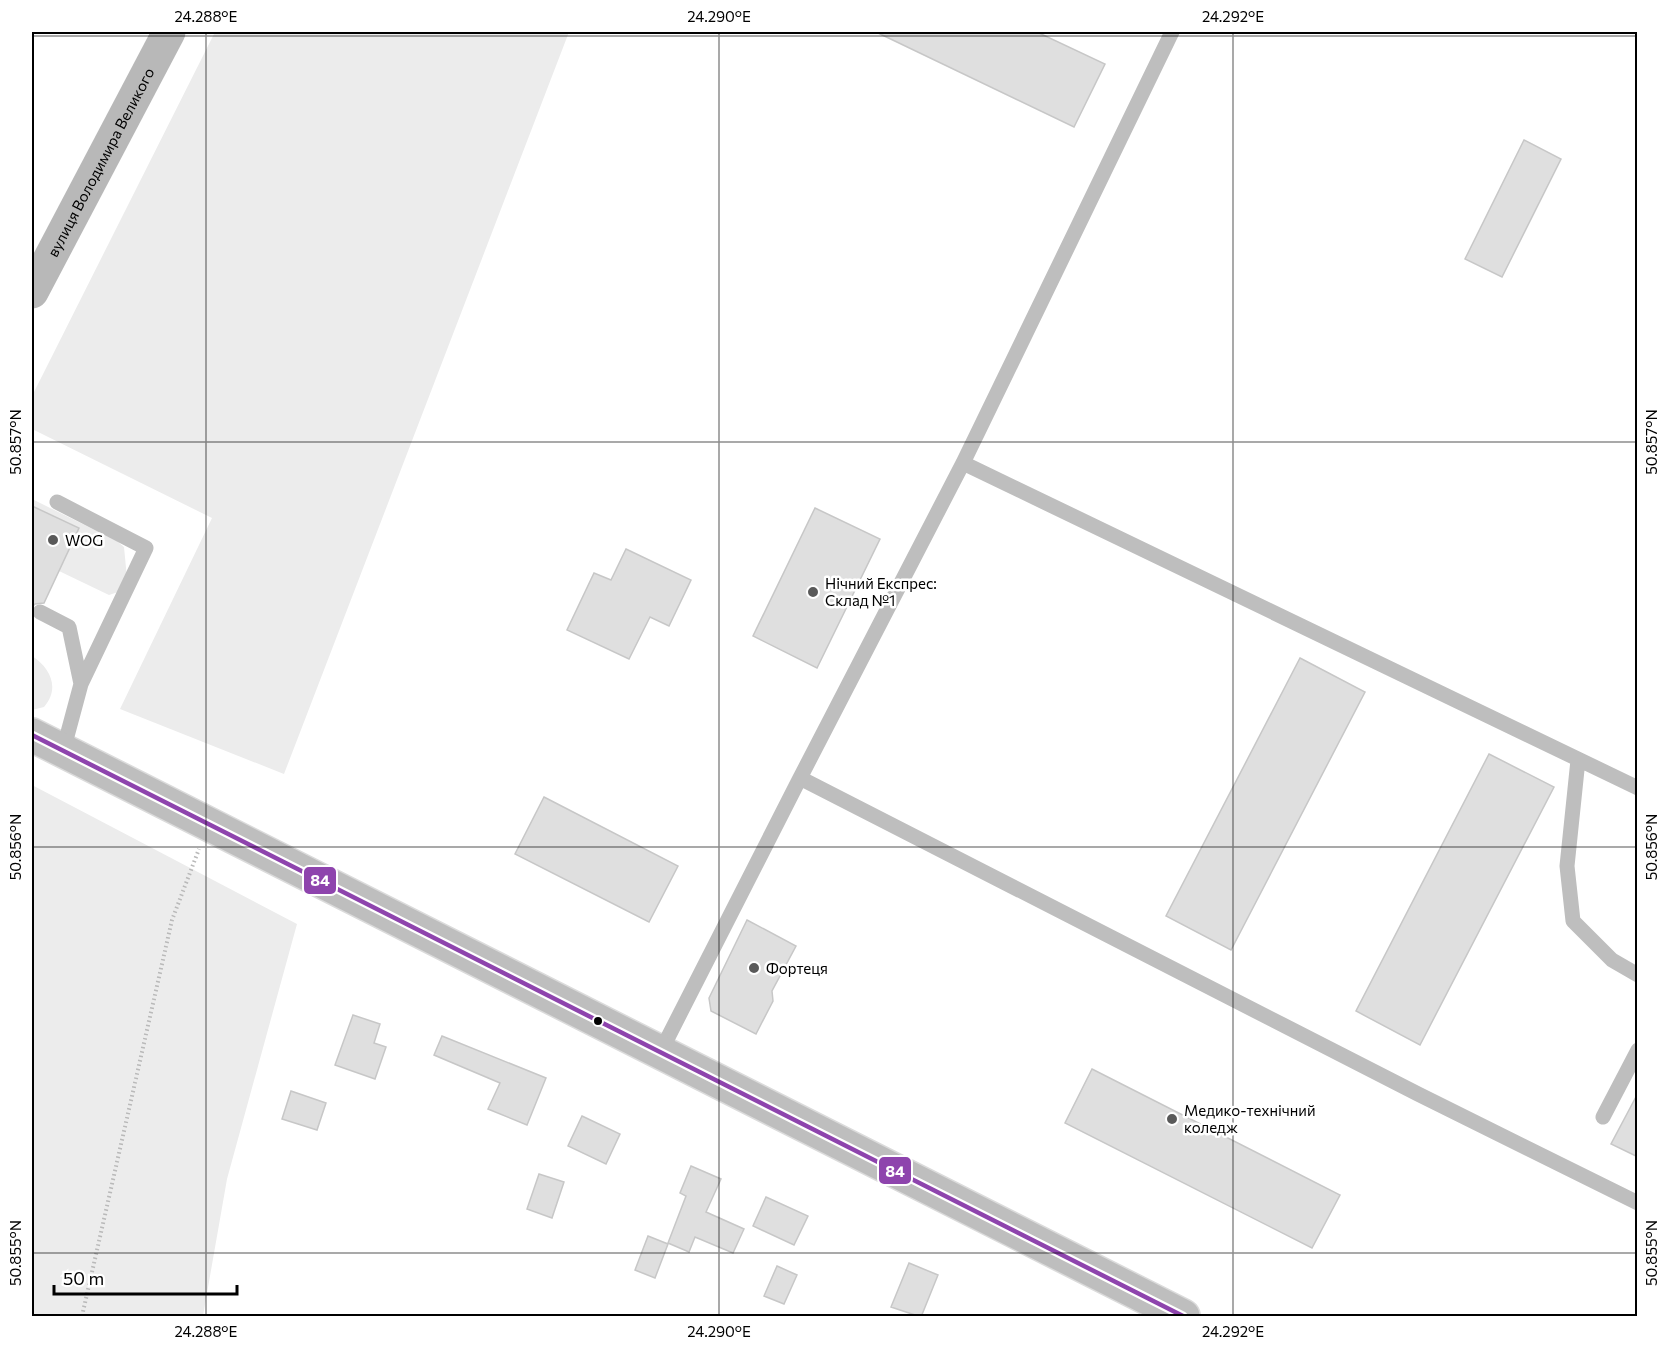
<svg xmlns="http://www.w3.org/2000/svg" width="1669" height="1348" font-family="Commissioner,sans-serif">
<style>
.green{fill:#ececec}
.building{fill:#dfdfdf;stroke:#c7c7c7;stroke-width:1.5}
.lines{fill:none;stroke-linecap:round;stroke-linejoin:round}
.primary-casing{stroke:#dbdbdb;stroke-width:36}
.path{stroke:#b9b9b9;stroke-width:4;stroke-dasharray:1.5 3;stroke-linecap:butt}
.lane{stroke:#bebebe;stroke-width:15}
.secondary{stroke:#b8b8b8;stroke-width:33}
.primary{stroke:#bebebe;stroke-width:33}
.bus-1-casing{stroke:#fff;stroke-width:9}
.bus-1{stroke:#8e44ad;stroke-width:4.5}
.ticks{fill:none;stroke:#000;stroke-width:1.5;stroke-opacity:0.45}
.poi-dot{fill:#595959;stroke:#fff;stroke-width:2}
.bus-dot{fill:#000;stroke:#fff;stroke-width:2}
.labels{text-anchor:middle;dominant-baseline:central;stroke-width:5;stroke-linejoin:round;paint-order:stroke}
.street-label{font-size:15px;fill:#000;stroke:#fff}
.poi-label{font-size:15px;fill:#000;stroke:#fff;text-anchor:start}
.line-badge{stroke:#fff;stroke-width:2}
.badge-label{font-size:16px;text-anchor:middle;font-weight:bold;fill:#fff}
.neatline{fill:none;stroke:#000;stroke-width:2}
.ticks-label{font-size:15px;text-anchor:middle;fill:#000}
</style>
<rect width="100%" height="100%" fill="#fff"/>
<path class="green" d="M 215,32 L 569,32 L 284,774 L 120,709 L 212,518 L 32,429 L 32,396 Z
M 32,499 L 117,541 L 124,547 L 127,578 L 118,592 L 109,595 L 59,571 L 79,528 L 34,507 L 32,512 Z
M 32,656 C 51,668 60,689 44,707 L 32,710 Z
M 32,785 L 297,924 L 227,1179 L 203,1316 L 32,1316 Z"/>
<path class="building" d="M 876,32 L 1037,32 L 1105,64 L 1074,127 Z
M 1524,140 L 1561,159 L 1502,277 L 1465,259 Z
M 32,506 L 79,528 L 44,603 L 35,604 L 32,607 Z
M 815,508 L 880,539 L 817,668 L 753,636 Z
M 626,549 L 691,580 L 669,626 L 650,617 L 629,659 L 567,630 L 594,573 L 611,580 Z
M 1300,658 L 1365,692 L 1231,950 L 1166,916 Z
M 1489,754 L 1554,787 L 1420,1045 L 1356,1011 Z
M 544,797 L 678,866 L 649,922 L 515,854 Z
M 747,920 L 796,946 L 772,991 L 773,1001 L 756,1034 L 711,1011 L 709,998 Z
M 353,1015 L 380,1024 L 374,1043 L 386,1047 L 375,1079 L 335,1065 Z
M 442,1036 L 546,1078 L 527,1125 L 488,1109 L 500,1083 L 434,1055 Z
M 1092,1069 L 1340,1195 L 1312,1248 L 1065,1123 Z
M 291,1091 L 326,1103 L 317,1130 L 282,1119 Z
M 1638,1093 L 1638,1157 L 1611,1144 Z
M 582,1116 L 620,1134 L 606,1164 L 568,1146 Z
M 691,1166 L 721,1179 L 706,1212 L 744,1229 L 733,1253 L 695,1237 L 689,1252 L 668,1243 L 686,1196 L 680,1193 Z
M 539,1174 L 564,1182 L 552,1218 L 527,1209 Z
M 766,1197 L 808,1216 L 794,1245 L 753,1226 Z
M 648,1236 L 668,1244 L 655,1278 L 635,1270 Z
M 909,1263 L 938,1275 L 921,1317 L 891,1307 Z
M 777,1266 L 797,1275 L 784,1304 L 764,1296 Z"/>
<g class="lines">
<g class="primary-casing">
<path id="primary" d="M 32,735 L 1183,1316"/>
</g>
<path class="path" d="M 82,1316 L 172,920 L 199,849"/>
<path class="lane" d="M 963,463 L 1638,788
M 57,502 L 146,548 L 81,684
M 40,612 L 69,627 L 81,684 L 63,751
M 1578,760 L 1567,866 L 1573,921 L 1612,960 L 1638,975
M 800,778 L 963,463 L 1172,32
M 660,1053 L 800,778 L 1418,1094 L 1638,1203
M 1603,1117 L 1638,1050"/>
<path class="secondary" id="s1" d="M 32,292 L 169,32"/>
<use href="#primary" class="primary"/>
<g class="bus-1-casing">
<path id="bus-1" d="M 32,735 L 1183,1316"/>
</g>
<use href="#bus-1" class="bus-1"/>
</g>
<path class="ticks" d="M 206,32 L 206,1316M 719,32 L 719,1316M 1233,32 L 1233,1316M 32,36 L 1638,36M 32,442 L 1638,442M 32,847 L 1638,847M 32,1253 L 1638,1253"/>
<g class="poi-dot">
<circle cx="53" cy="540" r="6"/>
<circle cx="813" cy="592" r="6"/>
<circle cx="754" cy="968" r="6"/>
<circle cx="1172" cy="1119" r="6"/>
</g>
<circle class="bus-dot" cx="598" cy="1021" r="5"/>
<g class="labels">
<g class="street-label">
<text stroke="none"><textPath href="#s1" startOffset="147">вулиця Володимира Великого</textPath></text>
</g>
<g class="poi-label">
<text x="65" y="540">WOG</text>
<text x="825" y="583">Нічний Експрес:<tspan x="825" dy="17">Склад №1</tspan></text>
<text x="766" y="968">Фортеця</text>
<text x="1184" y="1110">Медико-технічний<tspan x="1184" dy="17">коледж</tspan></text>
</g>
</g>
<g class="line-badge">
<rect x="303" y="866" width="34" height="29" rx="6" fill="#8e44ad"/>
<rect x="878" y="1156" width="34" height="29" rx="6" fill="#8e44ad"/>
</g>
<g class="badge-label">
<text x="320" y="886">84</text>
<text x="895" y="1177">84</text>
</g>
<rect width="1669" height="1348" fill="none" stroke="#ffffff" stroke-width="66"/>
<path d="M54 1285v9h183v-9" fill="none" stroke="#000000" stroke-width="3"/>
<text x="63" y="1285" font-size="18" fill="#000000" stroke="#ffffff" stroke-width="4.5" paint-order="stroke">50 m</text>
<rect x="33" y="33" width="1603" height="1282" class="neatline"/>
<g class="ticks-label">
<text x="206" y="22">24.288°E</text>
<text x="719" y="22">24.290°E</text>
<text x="1233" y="22">24.292°E</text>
<text transform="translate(16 442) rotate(-90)" y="5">50.857°N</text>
<text transform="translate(1652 442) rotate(-90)" y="5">50.857°N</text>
<text transform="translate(16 847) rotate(-90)" y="5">50.856°N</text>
<text transform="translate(1652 847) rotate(-90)" y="5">50.856°N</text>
<text transform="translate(16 1253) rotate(-90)" y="5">50.855°N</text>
<text transform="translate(1652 1253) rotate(-90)" y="5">50.855°N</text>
<text x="206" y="1337">24.288°E</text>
<text x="719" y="1337">24.290°E</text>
<text x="1233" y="1337">24.292°E</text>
</g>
</svg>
